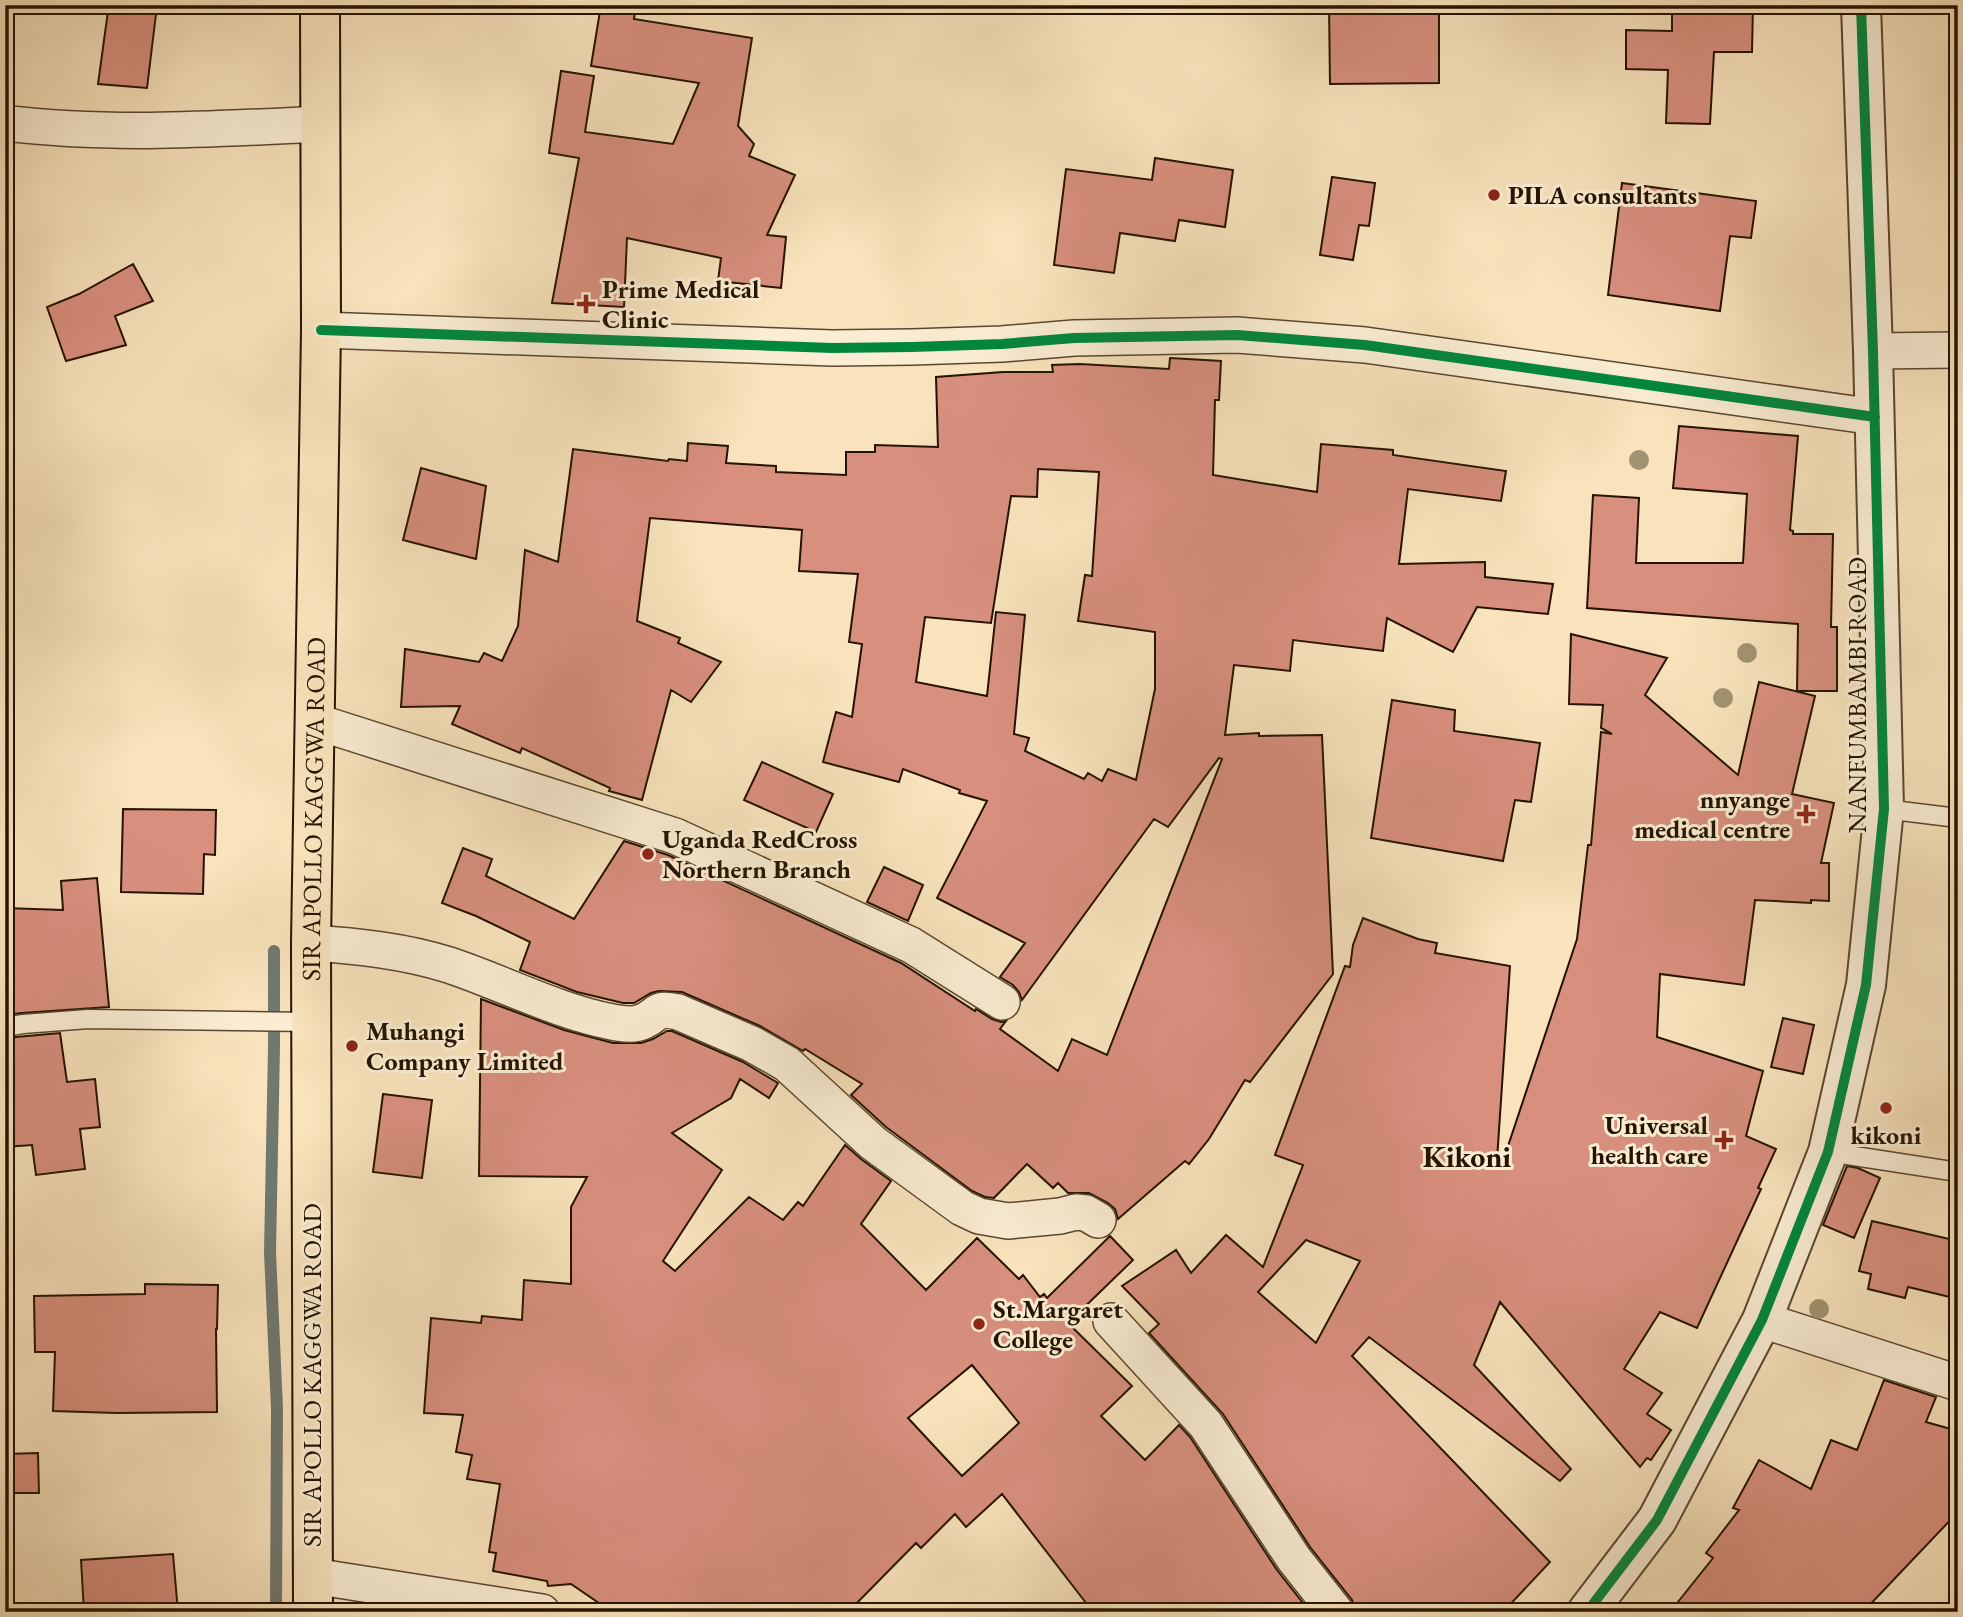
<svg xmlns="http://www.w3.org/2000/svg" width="1963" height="1617" font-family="'EB Garamond',serif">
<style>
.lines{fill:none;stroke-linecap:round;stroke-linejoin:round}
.stream{stroke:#707870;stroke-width:12}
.building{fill:#d88f7e;stroke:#251300;stroke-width:2;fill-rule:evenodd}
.service-casing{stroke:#5a472f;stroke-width:21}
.minor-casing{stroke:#5a472f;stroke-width:38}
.tertiary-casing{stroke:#5a472f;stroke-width:42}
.primary-casing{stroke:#251300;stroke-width:42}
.service{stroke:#faedd3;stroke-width:18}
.minor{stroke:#faedd3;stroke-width:35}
.tertiary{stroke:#faedd3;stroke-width:38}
.primary{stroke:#f8e3bc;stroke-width:38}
.cycleway-casing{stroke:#faedd3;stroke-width:15}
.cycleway{stroke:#00873e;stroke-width:10}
.tree{fill:#a19371}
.poi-dot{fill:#8f2418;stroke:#faedd3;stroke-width:2.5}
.labels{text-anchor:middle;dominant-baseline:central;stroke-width:6;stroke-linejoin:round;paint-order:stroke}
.poi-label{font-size:26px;font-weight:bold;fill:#251300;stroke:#faedd3;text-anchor:start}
.street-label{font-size:26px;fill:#251300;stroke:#faedd3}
.quarter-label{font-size:30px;font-weight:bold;fill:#251300;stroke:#faedd3}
</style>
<rect width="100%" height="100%" fill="#f8e3bc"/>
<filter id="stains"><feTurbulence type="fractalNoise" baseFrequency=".00286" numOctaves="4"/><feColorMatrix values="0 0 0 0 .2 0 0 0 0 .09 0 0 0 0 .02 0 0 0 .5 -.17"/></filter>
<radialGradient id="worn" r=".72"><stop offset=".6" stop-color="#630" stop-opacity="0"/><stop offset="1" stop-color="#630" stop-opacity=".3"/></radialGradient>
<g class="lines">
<path class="stream" d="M 274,951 L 274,1047 L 270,1252 L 277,1409 L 276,1612"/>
</g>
<path class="building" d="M 601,5 L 636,5 L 634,19 L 752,38 L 738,126 L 754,144 L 749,156 L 795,175 L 767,235 L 786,237 L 781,288 L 718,281 L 721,258 L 627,238 L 624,307 L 552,303 L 579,158 L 549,153 L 561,71 L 594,76 L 585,132 L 673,144 L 699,83 L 591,66 Z
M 1329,5 L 1378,5 L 1379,14 L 1439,13 L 1439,83 L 1330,84 Z
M 1672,5 L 1753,5 L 1752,52 L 1714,52 L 1710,124 L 1666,123 L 1668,70 L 1626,69 L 1626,30 L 1672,31 Z
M 108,11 L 156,14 L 147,88 L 98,84 Z
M 1155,158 L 1233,170 L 1225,227 L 1179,220 L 1175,241 L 1120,233 L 1114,273 L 1054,265 L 1066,169 L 1152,180 Z
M 1332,177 L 1375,183 L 1369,226 L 1359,225 L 1353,260 L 1320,255 Z
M 1622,183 L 1756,201 L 1751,238 L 1730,236 L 1720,311 L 1608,295 Z
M 133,264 L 153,301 L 115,316 L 126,345 L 66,361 L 47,307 L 79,294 Z
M 1170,358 L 1221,361 L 1219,400 L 1215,400 L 1213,475 L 1317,492 L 1321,444 L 1393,450 L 1393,455 L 1506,471 L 1501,501 L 1408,489 L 1399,564 L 1485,562 L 1485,577 L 1553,584 L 1548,614 L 1477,607 L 1453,652 L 1387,618 L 1383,651 L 1293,640 L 1290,671 L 1234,665 L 1225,735 L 1259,733 L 1259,736 L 1322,735 L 1333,974 L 1250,1082 L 1245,1080 L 1209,1139 L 1189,1164 L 1185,1161 L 1118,1219 L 1115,1209 L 1108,1203 L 1089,1193 L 1068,1193 L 1058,1183 L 1053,1188 L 1027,1164 L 994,1198 L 985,1197 L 972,1191 L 886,1127 L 851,1095 L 862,1084 L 805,1049 L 803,1051 L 760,1026 L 682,992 L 659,991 L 651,993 L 634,1003 L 623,1003 L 577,992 L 520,970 L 530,942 L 476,916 L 442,903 L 463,848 L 492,859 L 486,876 L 574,919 L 624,841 L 668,855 L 901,963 L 975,1011 L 976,1009 L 992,1019 L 1001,1022 L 1006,1021 L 1000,1029 L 1058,1071 L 1072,1039 L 1107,1055 L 1222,759 L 1219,758 L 1168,827 L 1154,819 L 1022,1000 L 1019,992 L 1013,985 L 1000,977 L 1025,943 L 937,898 L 987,801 L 959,793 L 960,790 L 903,769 L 899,782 L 823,762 L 836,712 L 852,717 L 862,644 L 849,642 L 858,574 L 799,571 L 802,530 L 650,518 L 637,621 L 680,638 L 678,643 L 721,662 L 691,702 L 671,690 L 642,800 L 609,791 L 610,788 L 522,748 L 520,753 L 452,724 L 460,706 L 401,707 L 405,649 L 479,662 L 484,653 L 502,661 L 518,626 L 525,550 L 558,562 L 573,449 L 668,461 L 669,459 L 687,461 L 688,443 L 728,446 L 726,463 L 776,466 L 776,472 L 846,475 L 846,452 L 875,452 L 875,445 L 938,447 L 936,377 L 1003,372 L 1053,372 L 1052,365 L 1080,364 L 1169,369 ZM 1038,469 L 1099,472 L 1092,576 L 1085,575 L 1078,621 L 1155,632 L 1155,689 L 1136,780 L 1108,769 L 1102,781 L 1088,773 L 1084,779 L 1025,751 L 1029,738 L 1014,734 L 1025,615 L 996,612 L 987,696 L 916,682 L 925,617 L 991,623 L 1011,496 L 1037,497 Z
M 1679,426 L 1798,436 L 1790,530 L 1793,531 L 1793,534 L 1833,534 L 1831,627 L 1837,627 L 1837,691 L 1797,691 L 1798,624 L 1587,608 L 1593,495 L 1639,498 L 1636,563 L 1743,563 L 1747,494 L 1673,488 Z
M 421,468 L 486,486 L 476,559 L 403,540 Z
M 1571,634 L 1667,658 L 1645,695 L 1738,775 L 1759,682 L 1815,696 L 1792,794 L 1834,803 L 1821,863 L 1829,863 L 1829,901 L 1811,900 L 1811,903 L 1755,900 L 1744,985 L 1660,974 L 1657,1037 L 1763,1071 L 1746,1136 L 1776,1149 L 1758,1188 L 1761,1189 L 1697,1328 L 1660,1312 L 1624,1369 L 1662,1393 L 1647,1414 L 1671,1430 L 1651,1460 L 1647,1458 L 1640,1467 L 1500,1302 L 1474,1365 L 1571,1469 L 1560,1481 L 1369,1337 L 1352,1356 L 1550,1562 L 1503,1612 L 1356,1612 L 1352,1600 L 1310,1547 L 1223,1414 L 1149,1333 L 1159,1324 L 1122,1286 L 1176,1250 L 1191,1273 L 1226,1235 L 1263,1267 L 1303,1165 L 1275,1155 L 1345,966 L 1350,967 L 1353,945 L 1363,918 L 1418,939 L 1437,943 L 1435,953 L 1510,966 L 1497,1160 L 1503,1161 L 1577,939 L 1588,845 L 1591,845 L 1601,732 L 1612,734 L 1601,728 L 1603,705 L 1569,704 ZM 1306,1240 L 1360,1261 L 1316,1343 L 1258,1292 Z
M 1392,700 L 1455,710 L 1454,731 L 1540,743 L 1531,802 L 1515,800 L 1503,861 L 1371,838 Z
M 762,762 L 833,794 L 816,832 L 744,800 Z
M 123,809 L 216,810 L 215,855 L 204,854 L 203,894 L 121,892 Z
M 884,867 L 923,885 L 908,921 L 867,902 Z
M 97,878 L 109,1007 L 22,1013 L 5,1015 L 5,908 L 63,910 L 61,881 Z
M 481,999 L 564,1030 L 613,1043 L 641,1043 L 653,1039 L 667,1031 L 672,1031 L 743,1062 L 778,1083 L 769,1098 L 740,1079 L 731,1098 L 672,1133 L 722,1170 L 663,1261 L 675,1271 L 749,1197 L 783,1220 L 798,1202 L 803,1206 L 845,1145 L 861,1159 L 891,1181 L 861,1224 L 926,1290 L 977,1238 L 1019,1279 L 1023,1275 L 1040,1297 L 1044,1294 L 1047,1298 L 1110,1236 L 1133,1260 L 1068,1323 L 1132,1386 L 1101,1416 L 1145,1460 L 1179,1425 L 1190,1437 L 1277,1570 L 1310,1612 L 1093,1612 L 1002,1494 L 966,1527 L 955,1514 L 921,1548 L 916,1543 L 848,1612 L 612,1612 L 571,1584 L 548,1586 L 547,1581 L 493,1571 L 496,1553 L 489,1552 L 500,1484 L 467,1479 L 472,1455 L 456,1452 L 463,1415 L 424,1413 L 431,1318 L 481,1323 L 482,1316 L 522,1320 L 524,1280 L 571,1284 L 571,1207 L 587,1177 L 479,1176 ZM 972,1365 L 1019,1423 L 962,1476 L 908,1418 Z
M 1783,1018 L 1814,1025 L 1803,1074 L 1771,1067 Z
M 60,1033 L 67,1082 L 95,1079 L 100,1127 L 80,1129 L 85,1169 L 36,1175 L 32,1145 L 5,1147 L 5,1038 Z
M 383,1094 L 432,1100 L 422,1178 L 373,1172 Z
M 1847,1166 L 1858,1168 L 1880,1178 L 1854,1238 L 1823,1225 Z
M 1872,1221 L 1958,1241 L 1958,1268 L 1950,1297 L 1908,1287 L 1905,1298 L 1868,1289 L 1871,1274 L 1859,1271 Z
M 145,1284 L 218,1285 L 217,1329 L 216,1329 L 217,1412 L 117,1413 L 53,1411 L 55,1352 L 35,1352 L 34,1296 L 145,1294 Z
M 1884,1380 L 1936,1397 L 1926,1422 L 1958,1431 L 1958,1512 L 1863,1612 L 1670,1612 L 1713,1558 L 1706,1553 L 1739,1510 L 1733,1508 L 1759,1460 L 1811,1489 L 1831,1440 L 1857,1450 Z
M 38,1453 L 39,1493 L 5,1493 L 5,1454 Z
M 173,1554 L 178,1612 L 84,1612 L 81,1560 Z"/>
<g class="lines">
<g class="service-casing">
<path id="service" d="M 1884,809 L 1958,818
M 5,1027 L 23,1024 L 88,1019 L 311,1022
M 1828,1152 L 1958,1172"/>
</g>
<g class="minor-casing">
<path id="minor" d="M 5,123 C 110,136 216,129 321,124
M 321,330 L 832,348 L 912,347 L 1002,344 L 1074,338 L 1237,335 L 1365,345 L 1875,417
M 1873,351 L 1958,350
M 314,721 L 675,836 L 911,945 L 1002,1002
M 311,943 C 358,946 404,951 449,965 C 503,983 556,1011 612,1022 C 622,1024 634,1026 644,1021 C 661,1013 654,1007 678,1012 L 752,1044 L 787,1064 L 873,1143 L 962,1208 L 979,1216 L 1008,1221 L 1060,1216 L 1076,1212 L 1086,1213 L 1098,1220
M 1762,1320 L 1958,1383
M 1111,1321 L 1206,1425 L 1294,1559 L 1336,1612
M 313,1576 L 542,1612"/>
</g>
<g class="tertiary-casing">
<path id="tertiary" d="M 1587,1612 L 1657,1520 L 1762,1320 L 1828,1152 L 1866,985 L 1884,809 L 1873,351 L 1861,5"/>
</g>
<g class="primary-casing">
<g id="primary">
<path id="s1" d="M 313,1612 L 311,943 L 321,330 L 320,5"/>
</g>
</g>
<use href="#service" class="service"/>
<use href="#minor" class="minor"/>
<use href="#tertiary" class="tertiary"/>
<use href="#primary" class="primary"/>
<g class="cycleway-casing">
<path id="cycleway" d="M 321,330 L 832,348 L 912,347 L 1002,344 L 1074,338 L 1237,335 L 1365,345 L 1875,417
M 1587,1612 L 1657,1520 L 1762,1320 L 1828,1152 L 1866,985 L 1884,809 L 1873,351 L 1861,5"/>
</g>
<use href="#cycleway" class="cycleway"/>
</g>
<g class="tree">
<circle cx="1639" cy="460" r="10"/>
<circle cx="1747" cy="653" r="10"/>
<circle cx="1723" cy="698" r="10"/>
<circle cx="1819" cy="1309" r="10"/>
</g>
<g class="poi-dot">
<circle cx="1494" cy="195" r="7"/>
<path d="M582.5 293.5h7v7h7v7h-7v7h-7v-7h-7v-7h7z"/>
<path d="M1802.5 803.5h7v7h7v7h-7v7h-7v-7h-7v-7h7z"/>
<circle cx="648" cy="854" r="7"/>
<circle cx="352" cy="1046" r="7"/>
<circle cx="1886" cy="1108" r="7"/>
<path d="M1720.5 1129.5h7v7h7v7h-7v7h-7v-7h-7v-7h7z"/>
<circle cx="979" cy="1324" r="7"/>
</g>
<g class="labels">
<g class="poi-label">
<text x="1508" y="195">PILA consultants</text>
<text x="602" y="289">Prime Medical<tspan x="602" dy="30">Clinic</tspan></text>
<text x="1790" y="799" text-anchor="end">nnyange<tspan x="1790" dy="30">medical centre</tspan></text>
<text x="662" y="839">Uganda RedCross<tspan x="662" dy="30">Northern Branch</tspan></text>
<text x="366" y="1031">Muhangi<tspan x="366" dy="30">Company Limited</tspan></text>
<text x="1708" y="1125" text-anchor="end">Universal<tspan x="1708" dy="30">health care</tspan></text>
<text x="1886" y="1135" text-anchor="middle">kikoni</text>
<text x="993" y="1309">St.Margaret<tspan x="993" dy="30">College</tspan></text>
</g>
<g class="street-label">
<text transform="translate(1857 695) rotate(-90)">NANFUMBAMBI ROAD</text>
<text stroke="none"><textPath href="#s1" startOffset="803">SIR APOLLO KAGGWA ROAD</textPath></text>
<text transform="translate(312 1375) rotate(-90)">SIR APOLLO KAGGWA ROAD</text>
</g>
<g class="quarter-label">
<text x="1467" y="1156">Kikoni</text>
</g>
</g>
<rect width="1963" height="1617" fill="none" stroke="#f8e3bc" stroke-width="28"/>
<rect x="7" y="7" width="1949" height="1603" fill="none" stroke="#251300" stroke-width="3.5"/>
<rect x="14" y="14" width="1935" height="1589" fill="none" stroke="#251300" stroke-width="2"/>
<rect width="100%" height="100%" filter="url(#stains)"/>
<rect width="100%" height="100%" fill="url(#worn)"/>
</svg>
